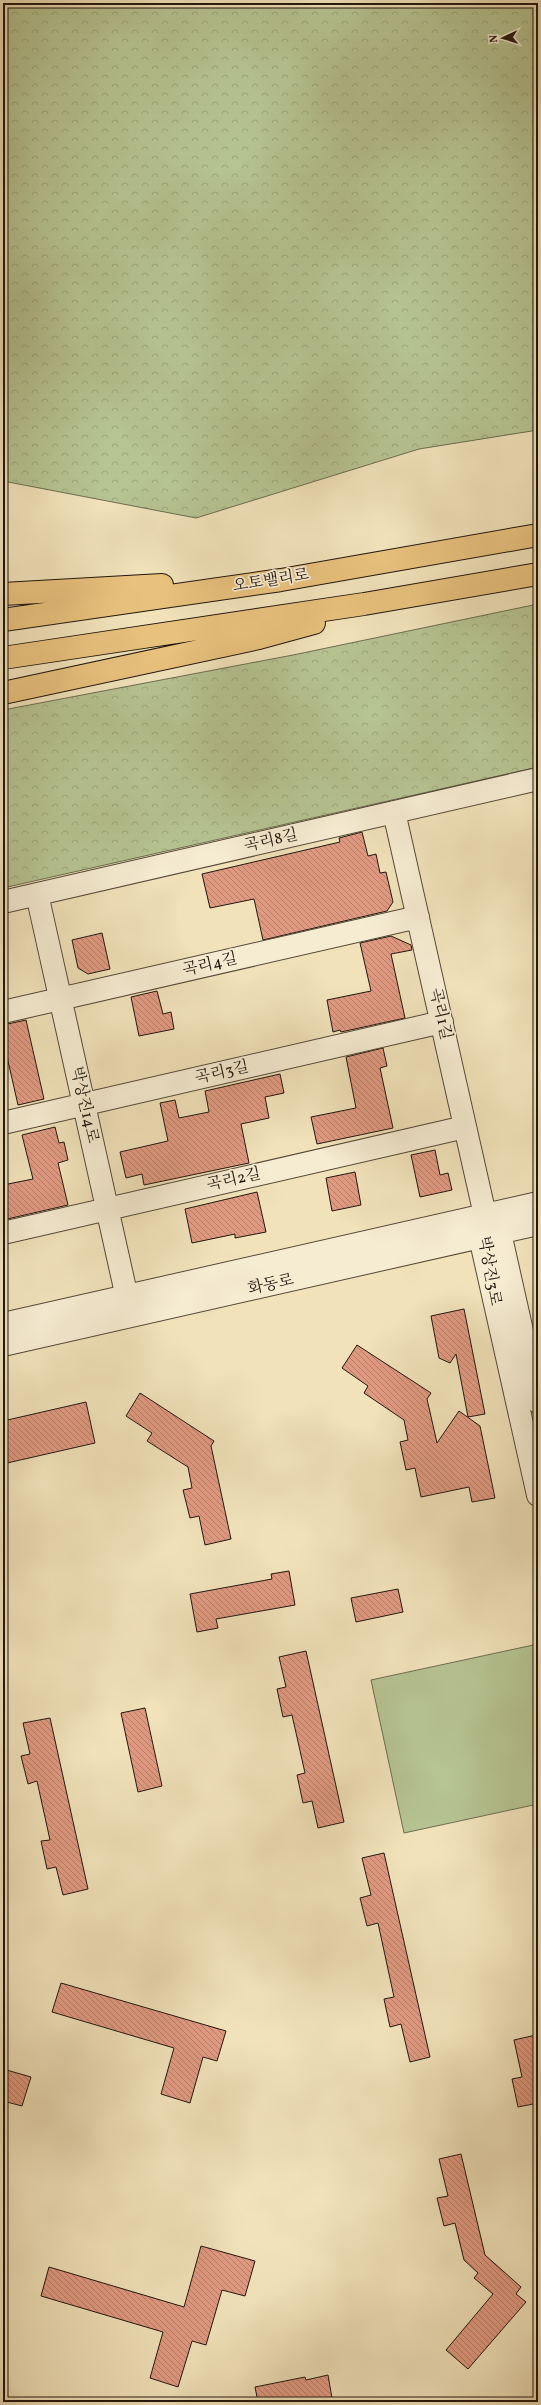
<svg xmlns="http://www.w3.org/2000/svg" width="541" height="2405" font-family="Vollkorn,'Noto Serif KR',serif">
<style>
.forest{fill:url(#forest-crowns);stroke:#6c6d50}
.green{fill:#b6c492;stroke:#6c6d50}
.building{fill:url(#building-back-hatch);stroke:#21160d}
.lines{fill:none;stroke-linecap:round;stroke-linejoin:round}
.minor-casing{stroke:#554938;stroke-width:24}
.highway-casing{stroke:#21160d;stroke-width:24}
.minor{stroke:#f6ecd2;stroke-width:22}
.highway{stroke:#e8c17d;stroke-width:22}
.labels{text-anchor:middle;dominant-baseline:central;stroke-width:3.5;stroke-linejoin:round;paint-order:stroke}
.street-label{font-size:16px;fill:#21160d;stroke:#f6ecd2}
</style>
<defs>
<pattern id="forest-crowns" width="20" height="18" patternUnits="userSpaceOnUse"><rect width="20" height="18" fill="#b6c492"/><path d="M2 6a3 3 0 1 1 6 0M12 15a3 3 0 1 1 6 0" fill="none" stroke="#9ca87d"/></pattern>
<pattern id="building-back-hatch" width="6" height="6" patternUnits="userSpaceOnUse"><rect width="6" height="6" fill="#e19a82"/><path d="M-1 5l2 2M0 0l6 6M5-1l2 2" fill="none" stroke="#b67d69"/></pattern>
</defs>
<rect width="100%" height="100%" fill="#f1e2ba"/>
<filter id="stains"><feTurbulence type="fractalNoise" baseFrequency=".005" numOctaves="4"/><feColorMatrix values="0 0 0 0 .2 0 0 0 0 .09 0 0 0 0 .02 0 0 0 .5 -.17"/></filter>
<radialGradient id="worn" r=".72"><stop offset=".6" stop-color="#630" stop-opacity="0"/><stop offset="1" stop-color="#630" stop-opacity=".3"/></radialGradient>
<path class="forest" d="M 3,3 L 538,3 L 538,430 L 419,449 L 196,518 L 3,481 Z
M 538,604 L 538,767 L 3,888 L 3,710 L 293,655 Z"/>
<path class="green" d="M 538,1644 L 538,1804 L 404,1833 L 371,1680 Z"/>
<path class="building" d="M 362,832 L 368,856 L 376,854 L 380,873 L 386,872 L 393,902 L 387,911 L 263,940 L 254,899 L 210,908 L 202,874 L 340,842 L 339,838 Z
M 102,933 L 110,969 L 88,974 L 78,968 L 72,940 Z
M 391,936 L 411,945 L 412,950 L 391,954 L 405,1018 L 341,1032 L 340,1030 L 333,1032 L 327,1000 L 371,991 L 360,943 Z
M 157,991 L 163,1014 L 171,1012 L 174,1029 L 139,1036 L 131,997 Z
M 26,1020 L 44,1099 L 18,1105 L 3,1039 L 3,1025 Z
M 383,1048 L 387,1066 L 380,1068 L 393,1128 L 317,1144 L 311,1117 L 356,1108 L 346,1057 Z
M 280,1074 L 284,1093 L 265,1097 L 269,1118 L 241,1124 L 249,1163 L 144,1185 L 142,1174 L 126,1178 L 120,1152 L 168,1141 L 160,1103 L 175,1100 L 179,1118 L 209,1112 L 205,1091 Z
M 55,1127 L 59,1143 L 64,1142 L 68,1160 L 58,1163 L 68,1205 L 3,1220 L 3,1185 L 33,1179 L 22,1135 Z
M 435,1150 L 440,1175 L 448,1173 L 452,1190 L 420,1197 L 411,1155 Z
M 355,1172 L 361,1205 L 332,1211 L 326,1178 Z
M 257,1192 L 266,1232 L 235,1238 L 235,1234 L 192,1243 L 185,1209 Z
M 464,1309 L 485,1414 L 468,1417 L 456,1354 L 450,1363 L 439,1358 L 431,1316 Z
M 357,1345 L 431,1393 L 427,1399 L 437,1443 L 459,1411 L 480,1426 L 495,1498 L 472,1502 L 469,1487 L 421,1497 L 415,1468 L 406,1470 L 400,1442 L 408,1440 L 404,1420 L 364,1393 L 368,1386 L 342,1368 Z
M 140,1393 L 214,1441 L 211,1446 L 231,1539 L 205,1545 L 199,1516 L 190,1518 L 183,1490 L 192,1488 L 188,1467 L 147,1441 L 152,1433 L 126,1416 Z
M 86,1402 L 95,1443 L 7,1463 L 3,1447 L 3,1421 Z
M 289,1571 L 295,1605 L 216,1619 L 218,1628 L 197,1632 L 190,1594 L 272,1579 L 271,1574 Z
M 398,1589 L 403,1612 L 356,1622 L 351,1598 Z
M 306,1651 L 344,1822 L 318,1828 L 312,1801 L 303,1803 L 297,1775 L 305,1773 L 292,1715 L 283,1717 L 277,1689 L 286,1687 L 279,1657 Z
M 145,1708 L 162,1786 L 138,1792 L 121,1713 Z
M 50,1718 L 88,1889 L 63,1895 L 56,1867 L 47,1869 L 41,1841 L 50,1840 L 37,1781 L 28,1784 L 21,1756 L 30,1754 L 23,1723 Z
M 384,1853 L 430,2057 L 410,2062 L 401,2024 L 390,2027 L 384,1999 L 394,1997 L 378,1923 L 367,1926 L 360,1898 L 371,1895 L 362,1858 Z
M 61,1983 L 226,2031 L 217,2061 L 203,2057 L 190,2103 L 161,2094 L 174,2048 L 52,2012 Z
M 536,2035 L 538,2045 L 538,2103 L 518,2107 L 512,2079 L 522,2077 L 514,2040 Z
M 3,2069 L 31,2077 L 22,2106 L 3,2101 Z
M 461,2154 L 485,2255 L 521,2287 L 516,2294 L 526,2302 L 468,2369 L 446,2350 L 493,2294 L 474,2278 L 478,2273 L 464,2260 L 455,2223 L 444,2226 L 437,2198 L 448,2196 L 439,2159 Z
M 201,2246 L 255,2261 L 245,2296 L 222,2290 L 206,2345 L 192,2341 L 178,2387 L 150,2378 L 163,2332 L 41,2296 L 49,2267 L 184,2307 Z
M 328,2375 L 332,2398 L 311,2402 L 258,2402 L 255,2387 L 305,2377 L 306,2380 Z"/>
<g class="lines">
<g class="minor-casing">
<path id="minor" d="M 394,812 L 485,1215 L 480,1237 L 538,1495
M 37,894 L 130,1311
M 3,902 L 538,779
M 3,1012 L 418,917
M 3,1123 L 442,1022
M 490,1221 L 500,1233 L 538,1402
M 3,1233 L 465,1127
M 3,1324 L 538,1203
M 3,1345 L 538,1224"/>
</g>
<g class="highway-casing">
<path id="highway" d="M 3,594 L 162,585
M 3,620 L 281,580 L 538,535
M 3,658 L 364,604 L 538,574
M 3,693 L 259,638 L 314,623"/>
</g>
<use href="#minor" class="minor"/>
<use href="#highway" class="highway"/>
</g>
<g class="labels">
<g class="street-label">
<text transform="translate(271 581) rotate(-9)">오토밸리로</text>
<text transform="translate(271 841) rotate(-13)">곡리8길</text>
<text transform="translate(210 965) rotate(-13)">곡리4길</text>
<text transform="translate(440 1014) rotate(77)">곡리1길</text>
<text transform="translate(222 1073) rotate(-13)">곡리3길</text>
<text transform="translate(84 1105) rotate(77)">박상진14로</text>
<text transform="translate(234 1180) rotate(-13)">곡리2길</text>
<text transform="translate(489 1271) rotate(80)">박상진3로</text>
<text transform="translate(271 1285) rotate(-13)">화동로</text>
</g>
</g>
<rect width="541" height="2405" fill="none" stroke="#f1e2ba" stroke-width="16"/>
<rect x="4" y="4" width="533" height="2397" fill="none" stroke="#21160d" stroke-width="2"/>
<rect x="8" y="8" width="525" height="2389" fill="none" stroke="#21160d"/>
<g transform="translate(503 38) rotate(266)" stroke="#f6ecd2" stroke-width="3" paint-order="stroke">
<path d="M0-3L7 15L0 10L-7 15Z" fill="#21160d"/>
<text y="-6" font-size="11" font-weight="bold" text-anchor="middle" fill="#21160d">N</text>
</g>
<rect width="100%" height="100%" filter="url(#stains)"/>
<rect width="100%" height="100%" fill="url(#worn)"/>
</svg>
